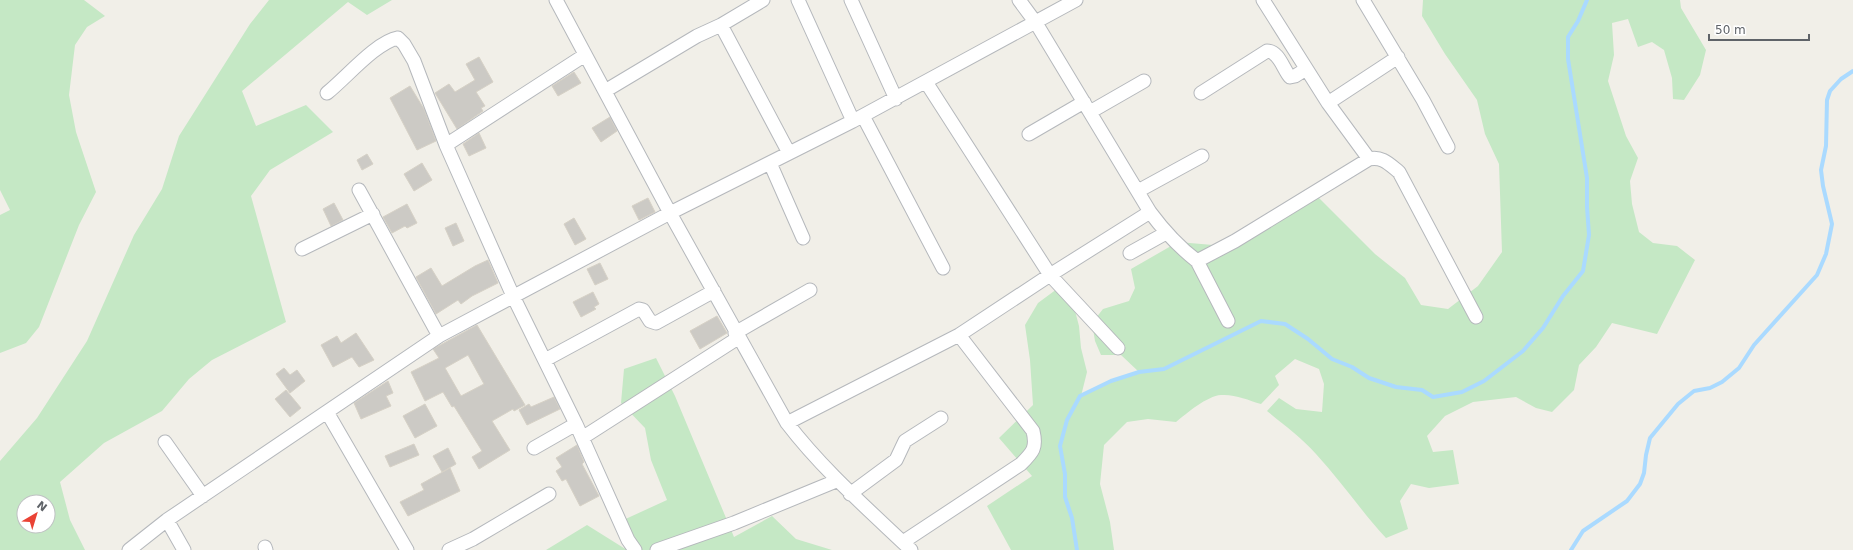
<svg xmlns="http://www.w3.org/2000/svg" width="1853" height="550" font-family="'DejaVu Sans',sans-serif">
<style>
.green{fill:#c5e8c5;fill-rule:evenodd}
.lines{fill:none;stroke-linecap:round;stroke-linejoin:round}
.stream{stroke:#aadaff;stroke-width:4}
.building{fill:#cccac5;stroke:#d6d1c6;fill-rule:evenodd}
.minor-casing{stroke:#b5b8bc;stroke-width:15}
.minor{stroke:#fff;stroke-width:13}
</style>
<rect width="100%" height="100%" fill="#f1efe8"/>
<path class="green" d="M 0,0 L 84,0 L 105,16 L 87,27 L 75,45 L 69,95 L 76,132 L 96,192 L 79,225 L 39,327 L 26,343 L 0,353 L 0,215 L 10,210 L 0,190 Z
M 269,0 L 392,0 L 367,15 L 348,2 L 242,91 L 256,126 L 306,105 L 333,132 L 270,170 L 251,196 L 286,322 L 212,360 L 189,379 L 162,411 L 104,443 L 60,482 L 70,520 L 85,550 L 0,550 L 0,461 L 37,418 L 87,341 L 134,235 L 162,189 L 179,136 L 250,24 ZM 24,502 L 48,502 L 48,526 L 24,526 Z
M 1423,0 L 1680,0 L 1681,8 L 1706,50 L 1700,75 L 1684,100 L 1673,99 L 1672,78 L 1664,50 L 1652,42 L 1638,47 L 1628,19 L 1612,23 L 1614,55 L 1608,81 L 1626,136 L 1638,158 L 1630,181 L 1632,204 L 1639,232 L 1653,243 L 1677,246 L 1695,260 L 1657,334 L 1612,323 L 1596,347 L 1579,365 L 1574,390 L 1552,412 L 1536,408 L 1516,397 L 1473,402 L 1445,416 L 1427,436 L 1433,452 L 1453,450 L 1459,484 L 1429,488 L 1411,484 L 1400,501 L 1408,529 L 1386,538 C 1361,511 1341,481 1316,454 C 1302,438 1284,425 1267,411 L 1279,398 L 1296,409 L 1322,412 L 1324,384 L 1319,369 L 1295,359 L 1275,376 L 1279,385 L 1261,404 C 1248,400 1235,394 1221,395 C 1207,396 1187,413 1176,422 L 1148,419 L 1127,422 L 1104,445 L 1100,484 L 1110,522 L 1114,550 L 1011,550 L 987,506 L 1032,476 L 999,438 L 1033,405 L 1030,360 L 1025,325 L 1038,303 L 1065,283 L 1074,307 L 1079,326 L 1081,348 L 1087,372 L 1081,396 L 1111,381 L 1139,372 L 1121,355 L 1101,355 L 1095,341 L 1092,323 L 1103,309 L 1129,301 L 1135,288 L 1131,269 L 1178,242 L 1213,245 L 1251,232 L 1317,196 L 1375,254 L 1405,278 L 1421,305 L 1448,309 L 1478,286 L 1502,252 L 1499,164 L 1485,134 L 1477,100 L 1445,54 L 1422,16 Z
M 656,358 L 675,396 L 734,537 L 772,516 L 796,539 L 832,550 L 636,550 L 619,522 L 667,500 L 651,460 L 645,428 L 621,403 L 624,369 Z
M 587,525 L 627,550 L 546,550 Z"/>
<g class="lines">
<path class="stream" d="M 1077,550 L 1072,518 L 1065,497 L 1065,474 L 1060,446 L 1067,420 L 1080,396 L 1111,381 L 1139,372 L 1164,369 L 1261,321 L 1285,324 L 1308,339 L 1332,359 L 1352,367 L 1369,378 L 1396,387 L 1422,390 L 1433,397 L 1462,392 L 1484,381 L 1523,351 L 1543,328 L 1563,296 L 1583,271 L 1589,235 L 1587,207 L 1587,178 L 1568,59 L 1568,37 L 1578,21 L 1587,0
M 1571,550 L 1583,531 L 1627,501 L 1640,484 L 1644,473 L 1646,455 L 1650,438 L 1678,404 L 1694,391 L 1710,388 L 1722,382 L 1739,368 L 1754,345 L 1817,275 L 1826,254 L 1832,224 L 1823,186 L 1821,170 L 1826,146 L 1827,100 L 1830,91 L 1841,79 L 1853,71"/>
</g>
<path class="building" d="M 479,57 L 493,82 L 476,92 L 485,106 L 481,108 L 483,111 L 457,129 L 435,93 L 449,84 L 455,92 L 475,80 L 466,64 Z
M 574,72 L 581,83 L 558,96 L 552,86 Z
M 410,86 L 424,109 L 436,141 L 417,150 L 390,98 Z
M 610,117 L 617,131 L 601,142 L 592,128 Z
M 479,133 L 486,148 L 469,156 L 463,144 Z
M 367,154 L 373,164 L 362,170 L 357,160 Z
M 422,163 L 432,180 L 414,191 L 404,174 Z
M 648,198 L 655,212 L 639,220 L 632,206 Z
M 334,203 L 343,220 L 331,226 L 323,209 Z
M 407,204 L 417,223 L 407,228 L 405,226 L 392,233 L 383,217 Z
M 574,218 L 586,239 L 575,245 L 564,224 Z
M 456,223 L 464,241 L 453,246 L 445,228 Z
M 488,260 L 498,283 L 472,296 L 461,304 L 458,300 L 436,314 L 416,277 L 431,268 L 442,286 L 475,266 Z
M 600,263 L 608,279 L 595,285 L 587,269 Z
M 593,292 L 599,304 L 594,307 L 596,309 L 581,317 L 573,302 Z
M 717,316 L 727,333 L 700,349 L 690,331 Z
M 477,325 L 525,405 L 514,411 L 513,409 L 492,421 L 510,450 L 479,469 L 472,457 L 482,451 L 454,406 L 452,407 L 443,392 L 425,401 L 411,372 L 439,358 L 433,349 ZM 468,355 L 484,384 L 461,396 L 445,368 Z
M 356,333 L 374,360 L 359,367 L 352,357 L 333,367 L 321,345 L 337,336 L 341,343 Z
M 284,368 L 290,375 L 297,370 L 305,381 L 290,393 L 276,374 Z
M 388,381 L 393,393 L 386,396 L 391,406 L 361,419 L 354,403 Z
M 286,390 L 301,408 L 290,417 L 275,399 Z
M 554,397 L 560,409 L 527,425 L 519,410 L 529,404 L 531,407 Z
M 425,404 L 437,426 L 415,438 L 403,416 Z
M 414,444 L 419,455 L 390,467 L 385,456 Z
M 577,445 L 584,462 L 582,464 L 599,496 L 580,506 L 566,479 L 562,481 L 556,471 L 562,467 L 556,458 Z
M 448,448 L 456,464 L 442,472 L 433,456 Z
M 450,468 L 460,491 L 408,516 L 400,502 L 424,490 L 421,484 Z"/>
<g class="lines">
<g class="minor-casing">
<path id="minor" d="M 556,0 L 670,213 L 787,423 C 823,470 868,509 911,550
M 798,0 L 853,121
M 851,0 L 896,99
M 1019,0 L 1036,23 L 1150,212 C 1164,231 1179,247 1197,261 L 1235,241 L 1369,159 C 1382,156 1389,164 1399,172 L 1476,317
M 1263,0 L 1328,103 L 1369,159
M 1363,0 L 1423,100 L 1448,147
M 721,25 L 789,153
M 926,82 L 1050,275 L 1118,348
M 605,91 L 697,36 L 721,25 L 763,0
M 327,93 C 346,78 376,42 398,38 L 404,44 L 414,61 L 446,145 L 513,296 L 576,424 L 628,540 L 635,550
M 1201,93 L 1267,51 C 1279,51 1283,69 1290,77 L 1295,76 L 1306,69
M 1328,103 L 1398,57
M 1090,112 L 1144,81
M 863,116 L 943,268
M 1029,134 L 1084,102
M 446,145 L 585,55
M 770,163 L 803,238
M 359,190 L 439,336
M 1138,191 L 1202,156
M 302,249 L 373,214
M 1130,253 L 1166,233
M 1197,261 L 1228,321
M 735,333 L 810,290
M 545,360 L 639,309 L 643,310 L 650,321 L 656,323 L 714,291
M 327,412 L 407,550
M 787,423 L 959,335 L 1050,275 L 1150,212
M 582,438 L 738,338
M 165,442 L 203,496
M 534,448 L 576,424
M 850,494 L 896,460 L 905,441 L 941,418
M 167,520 L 184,550
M 903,542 L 1021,464 C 1033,452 1037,448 1033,431 L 959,335
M 265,547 L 266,550
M 129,550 L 167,520 L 439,336 L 670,213 L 853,121 L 1076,0
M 449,550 L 473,539 L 549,494
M 657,550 L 734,523 L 836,481"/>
</g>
<use href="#minor" class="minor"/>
</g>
<g transform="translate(36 514) rotate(38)"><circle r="19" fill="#ffffff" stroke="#bfc1c3"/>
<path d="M0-3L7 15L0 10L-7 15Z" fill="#ea4335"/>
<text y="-6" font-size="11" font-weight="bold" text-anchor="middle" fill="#5f6368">N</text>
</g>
<path d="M1709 34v6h100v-6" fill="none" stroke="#5f6368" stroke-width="2"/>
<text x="1715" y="34" font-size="12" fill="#5f6368" stroke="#ffffff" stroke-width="3" paint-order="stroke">50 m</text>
</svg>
